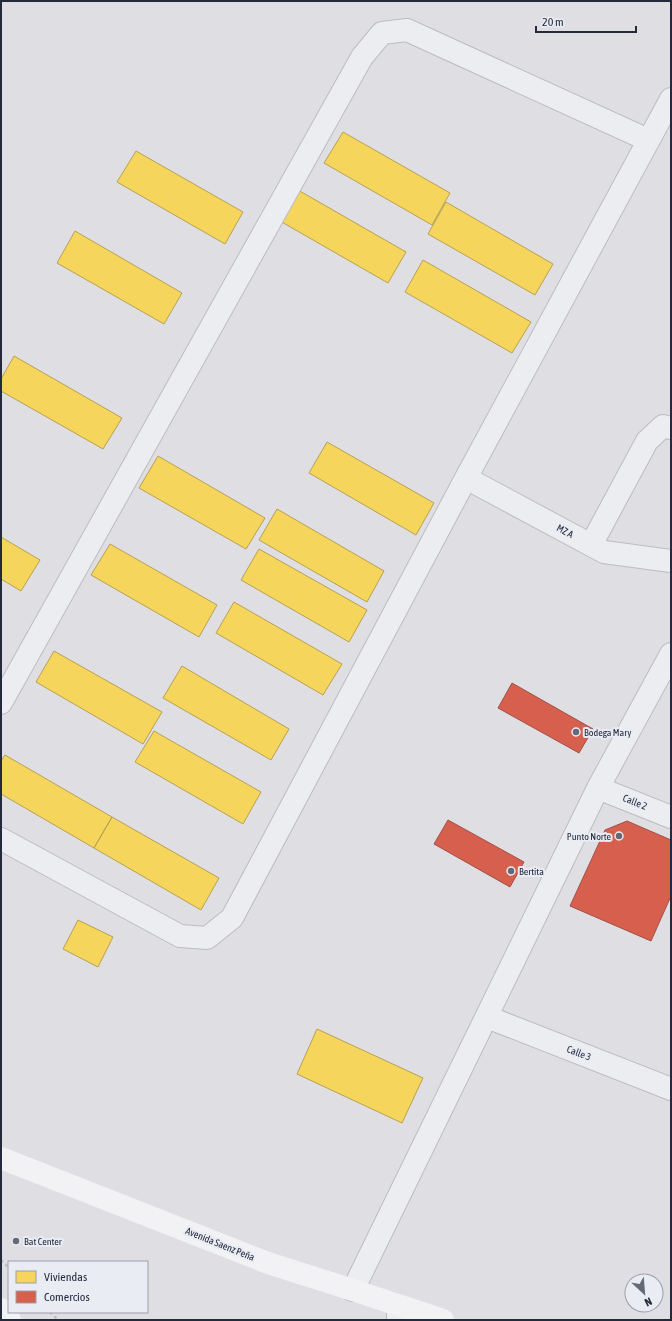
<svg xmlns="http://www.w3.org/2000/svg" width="672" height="1321" font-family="'Asap Condensed',sans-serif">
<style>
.homes{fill:#f6d55c;stroke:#b7a152}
.shops{fill:#d6604d;stroke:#a15048}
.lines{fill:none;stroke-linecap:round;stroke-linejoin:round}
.service-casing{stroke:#bcbcc1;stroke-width:20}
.minor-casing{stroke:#bcbcc1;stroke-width:24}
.path{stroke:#bfbfc4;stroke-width:2.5;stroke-dasharray:3 3;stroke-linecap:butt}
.service{stroke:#ecedf0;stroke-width:18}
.minor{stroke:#ecedf0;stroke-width:22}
.secondary{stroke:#f2f2f4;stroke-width:22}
.poi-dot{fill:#656876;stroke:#eaecf4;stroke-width:1.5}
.labels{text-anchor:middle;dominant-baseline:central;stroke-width:4;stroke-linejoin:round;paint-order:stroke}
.street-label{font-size:10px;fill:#24293c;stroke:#eaecf4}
.poi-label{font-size:10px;fill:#24293c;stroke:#eaecf4;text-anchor:start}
</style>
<rect width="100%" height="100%" fill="#dedee3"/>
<path class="homes" d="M 343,132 L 450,193 L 432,225 L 324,163 Z
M 136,151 L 243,212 L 225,244 L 117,182 Z
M 298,190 L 406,252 L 388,283 L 280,221 Z
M 446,202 L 553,264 L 535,295 L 428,234 Z
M 75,231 L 182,293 L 164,324 L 57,263 Z
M 423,260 L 531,322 L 512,353 L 405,292 Z
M 14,356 L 122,418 L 103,449 L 1,391 L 1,379 Z
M 327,442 L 434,503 L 416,535 L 309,473 Z
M 158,456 L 265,518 L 246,549 L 139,488 Z
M 277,509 L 384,571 L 367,602 L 259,540 Z
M 1,537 L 40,560 L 21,591 L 1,579 Z
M 110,544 L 217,605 L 199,637 L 91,575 Z
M 259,549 L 367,610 L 349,642 L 241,580 Z
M 234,602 L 342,664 L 323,695 L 216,633 Z
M 54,651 L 162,712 L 143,744 L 36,682 Z
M 182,666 L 289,729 L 271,760 L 163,698 Z
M 154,731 L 261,792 L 243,824 L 135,762 Z
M 5,755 L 112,817 L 94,848 L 1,794 L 1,761 Z
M 112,817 L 219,878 L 201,910 L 94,848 Z
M 78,920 L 113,937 L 98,967 L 63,949 Z
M 317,1029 L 423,1078 L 402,1123 L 297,1074 Z"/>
<path class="shops" d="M 512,683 L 593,729 L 579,753 L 498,708 Z
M 448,820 L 524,862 L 510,887 L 434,844 Z
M 627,821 L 671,840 L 671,896 L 651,941 L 570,906 L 605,830 Z"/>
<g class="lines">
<g class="service-casing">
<path id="service" d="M 396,1304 L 396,1320"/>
</g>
<g class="minor-casing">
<path id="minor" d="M 466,478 L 604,552 L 671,561
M 591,545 L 647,441 L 663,426 L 671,428
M 1,703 L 362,57 L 382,33 L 407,30 L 648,140
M 598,788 L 671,817
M 1,839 L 180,936 L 207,938 L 232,918 L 466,478 L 671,99
M 487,1017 L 671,1089
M 353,1290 L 598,788 L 671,654"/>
</g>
<path class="path" d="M 1,1260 L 9,1268
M 50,1312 L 58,1320"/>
<use href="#service" class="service"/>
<use href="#minor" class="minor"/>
<path class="secondary" d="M 1,1158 L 268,1263 L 353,1290 L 443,1320
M 1,1309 L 10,1320"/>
</g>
<g class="poi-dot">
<circle cx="576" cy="732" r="4"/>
<circle cx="619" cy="836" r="4"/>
<circle cx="511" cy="871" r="4"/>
<circle cx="16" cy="1241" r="4"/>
</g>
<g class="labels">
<g class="street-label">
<text transform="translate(565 531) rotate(28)">MZ A</text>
<text transform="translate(635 802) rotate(22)">Calle 2</text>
<text transform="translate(579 1053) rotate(21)">Calle 3</text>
<text transform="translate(220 1244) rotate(22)">Avenida Saenz Peña</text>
</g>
<g class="poi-label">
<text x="584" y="732">Bodega Mary</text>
<text x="611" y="836" text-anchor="end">Punto Norte</text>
<text x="519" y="871">Bertita</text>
<text x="24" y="1241">Bat Center</text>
</g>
</g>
<rect width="672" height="1321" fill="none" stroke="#24293c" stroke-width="4"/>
<rect x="8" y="1261" width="140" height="52" fill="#eaecf4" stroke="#9b9eaa"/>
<rect x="16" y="1271" width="20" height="12" fill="#f6d55c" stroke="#9b9eaa"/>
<text x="44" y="1281" font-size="12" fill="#24293c">Viviendas</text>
<rect x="16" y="1291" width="20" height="12" fill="#d6604d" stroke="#9b9eaa"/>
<text x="44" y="1301" font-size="12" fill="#24293c">Comercios</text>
<g transform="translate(644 1293) rotate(154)"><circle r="19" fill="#eaecf4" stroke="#9b9eaa"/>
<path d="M0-3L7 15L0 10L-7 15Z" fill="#656876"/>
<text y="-6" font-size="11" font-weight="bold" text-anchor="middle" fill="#24293c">N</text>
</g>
<path d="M536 26v6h100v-6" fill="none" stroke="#24293c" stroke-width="2"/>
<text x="542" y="26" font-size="12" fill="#24293c" stroke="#eaecf4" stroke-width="3" paint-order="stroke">20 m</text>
</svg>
